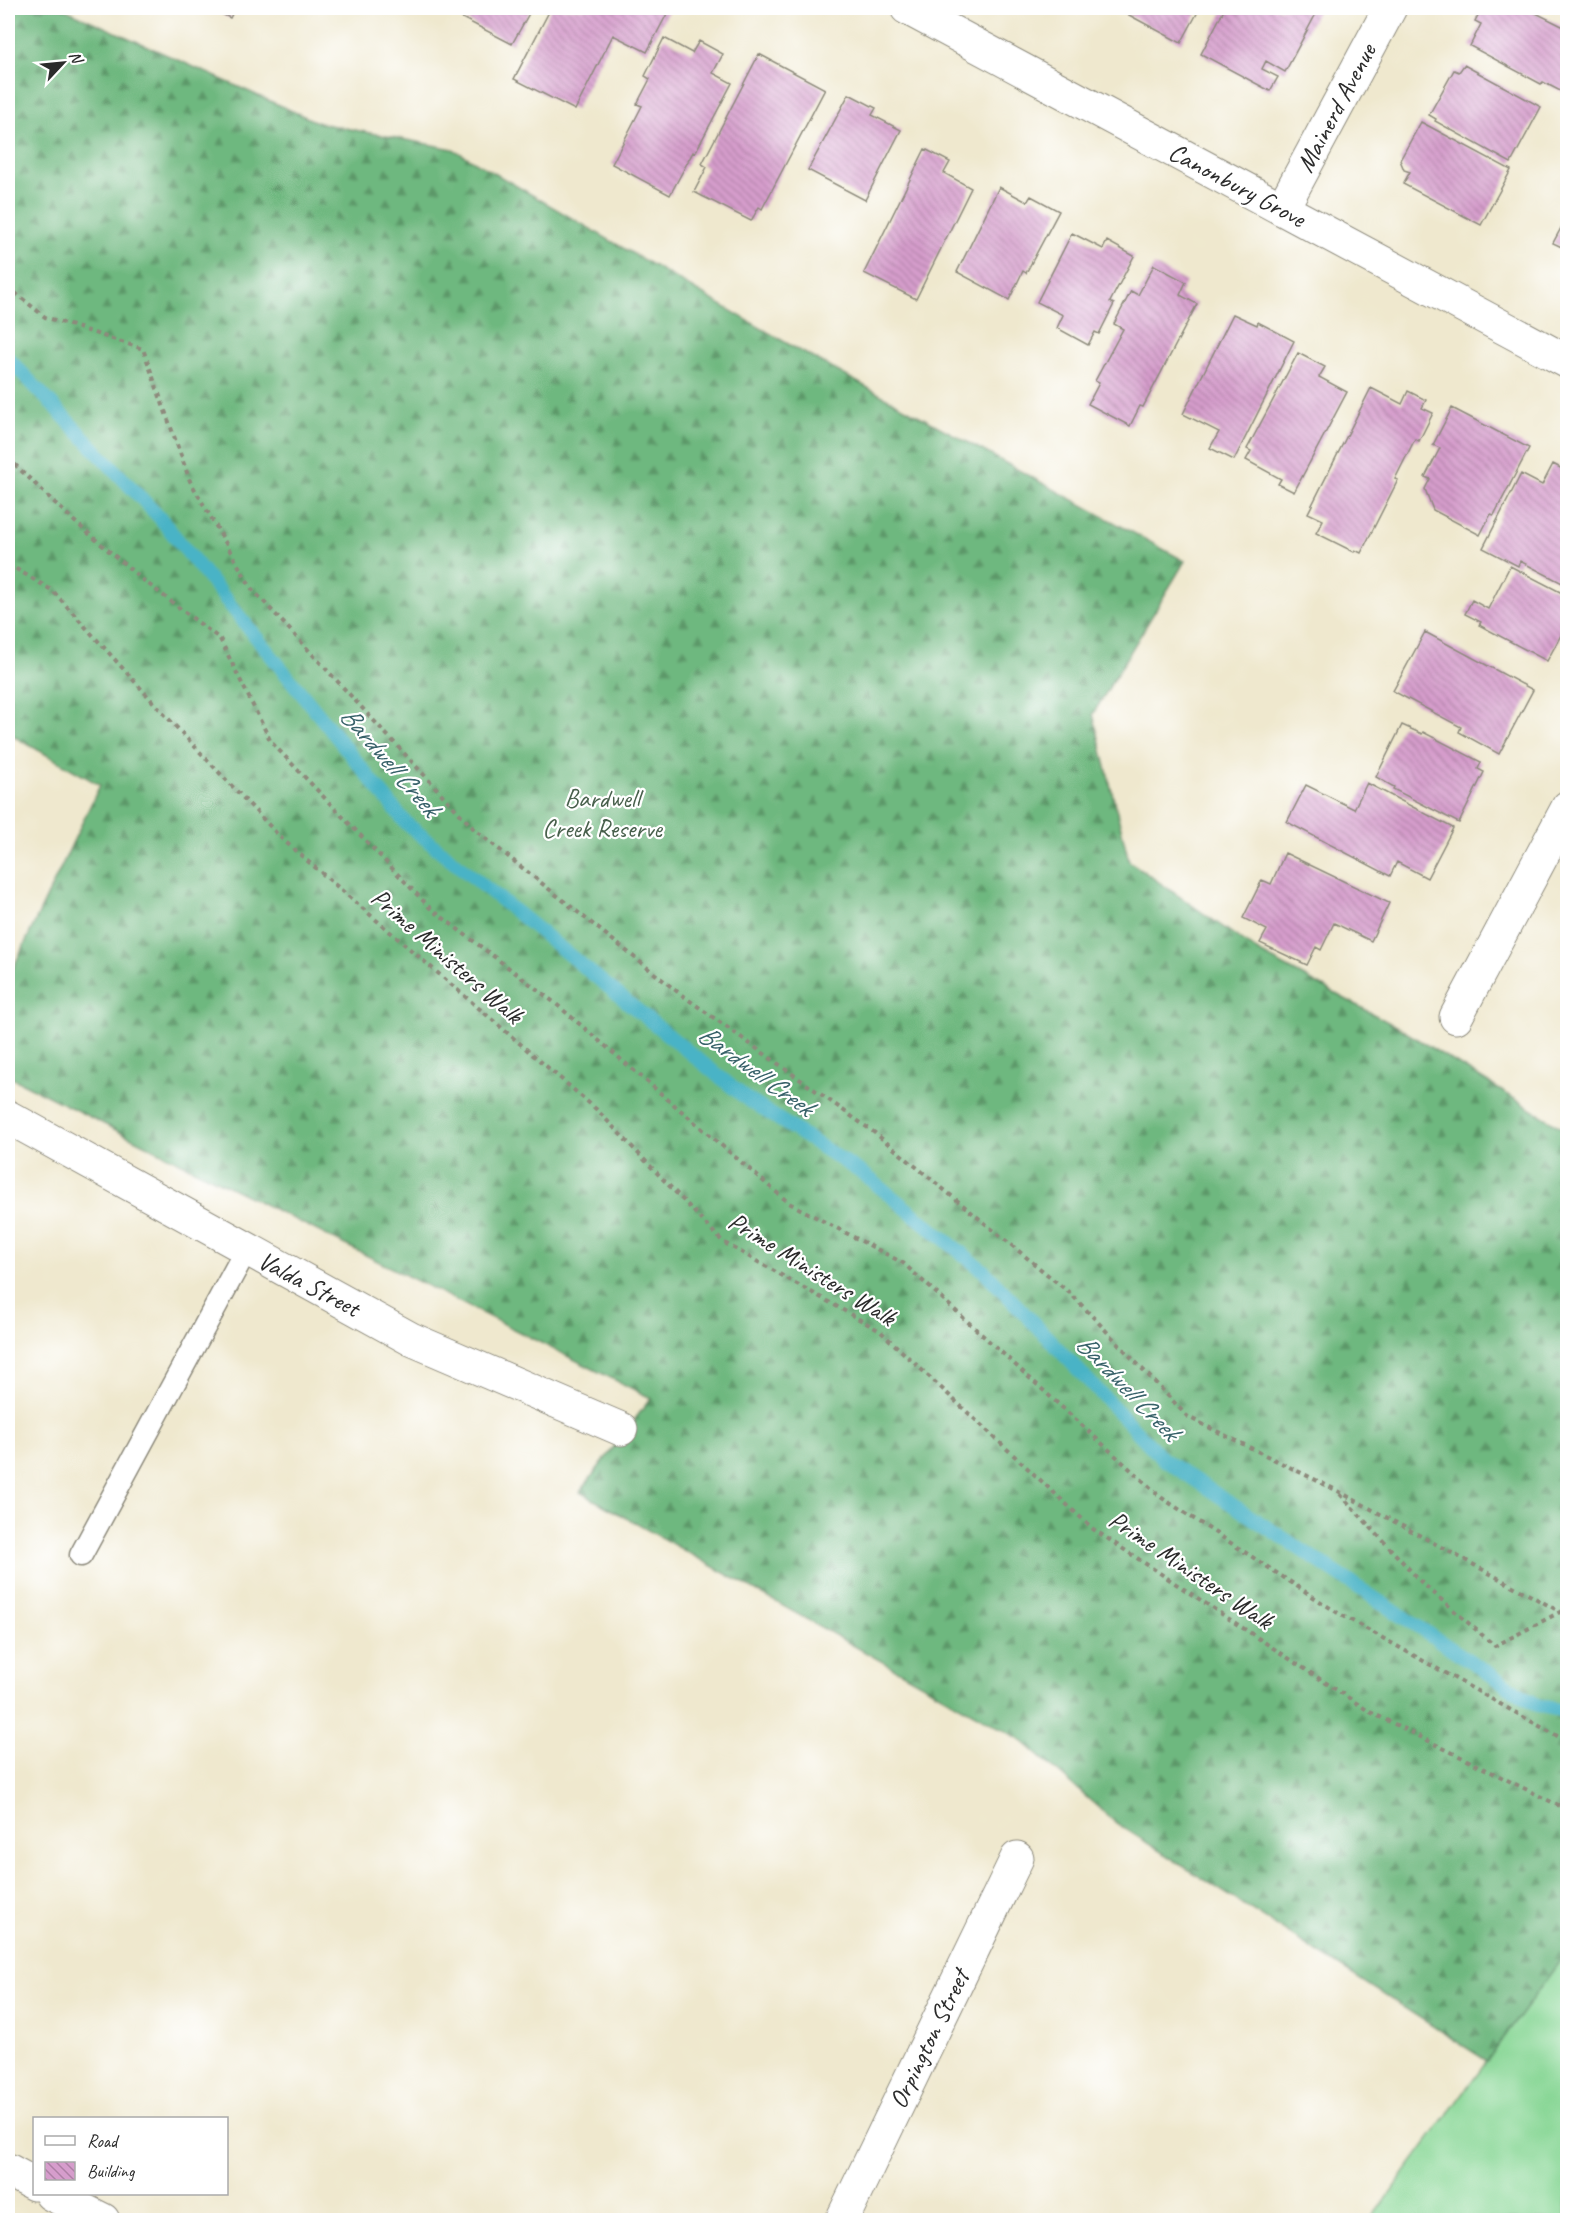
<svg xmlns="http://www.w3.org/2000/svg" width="1575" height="2228" font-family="Caveat,sans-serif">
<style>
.grass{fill:#89d796;stroke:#5a8160;stroke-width:1.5}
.forest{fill:url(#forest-firs);stroke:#4c7255;stroke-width:1.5}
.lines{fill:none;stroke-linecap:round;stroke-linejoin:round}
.stream{stroke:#48b3c6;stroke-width:14}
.building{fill:url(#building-back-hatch)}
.lane-casing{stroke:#8d8a7c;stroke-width:25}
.street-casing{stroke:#8d8a7c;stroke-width:35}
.path{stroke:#8d8a7c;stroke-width:4;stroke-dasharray:4.5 4.5;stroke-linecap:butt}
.lane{stroke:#fff;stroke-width:22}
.street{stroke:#fff;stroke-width:33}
.labels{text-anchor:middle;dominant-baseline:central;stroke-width:4.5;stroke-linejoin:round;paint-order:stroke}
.street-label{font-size:26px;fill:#2b2b2b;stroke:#fff}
.park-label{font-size:26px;fill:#475f4b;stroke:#fff}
.water-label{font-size:27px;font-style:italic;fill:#376169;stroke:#fff}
</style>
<defs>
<pattern id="forest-firs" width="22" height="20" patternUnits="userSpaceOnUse" patternTransform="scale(1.5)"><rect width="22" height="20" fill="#6eb87f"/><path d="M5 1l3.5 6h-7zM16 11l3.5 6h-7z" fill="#5b9668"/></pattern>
<pattern id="building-back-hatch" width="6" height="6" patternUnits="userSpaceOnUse" patternTransform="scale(1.5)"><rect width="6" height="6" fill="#d69dcc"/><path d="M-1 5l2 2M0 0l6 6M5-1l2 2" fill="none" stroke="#ae80a6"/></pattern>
</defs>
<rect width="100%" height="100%" fill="#fff"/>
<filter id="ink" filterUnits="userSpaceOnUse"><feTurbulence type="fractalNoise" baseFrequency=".0167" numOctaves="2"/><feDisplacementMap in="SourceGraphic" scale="12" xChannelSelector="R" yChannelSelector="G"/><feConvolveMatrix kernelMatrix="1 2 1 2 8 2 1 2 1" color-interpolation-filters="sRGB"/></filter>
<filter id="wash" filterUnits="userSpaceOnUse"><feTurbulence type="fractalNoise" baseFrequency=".008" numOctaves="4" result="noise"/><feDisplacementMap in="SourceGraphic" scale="24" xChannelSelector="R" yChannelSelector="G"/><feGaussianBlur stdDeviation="1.35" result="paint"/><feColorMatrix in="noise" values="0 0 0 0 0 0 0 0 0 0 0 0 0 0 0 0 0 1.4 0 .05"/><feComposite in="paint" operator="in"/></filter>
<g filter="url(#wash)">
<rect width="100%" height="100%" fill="#efe8ce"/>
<path class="grass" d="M 1567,1951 L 1567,2220 L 1370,2220 Z"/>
<path class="forest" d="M 8,8 L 62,8 L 319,123 L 453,149 L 795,348 L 1185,561 L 1093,714 L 1129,861 L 1260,953 L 1399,1028 L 1567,1131 L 1567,1951 L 1487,2061 L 1116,1823 L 1020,1739 L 580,1492 L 651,1398 L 8,1076 L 8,979 L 100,785 L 8,733 Z"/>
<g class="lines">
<path class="stream" d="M 8,358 L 160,518 L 406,823 L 747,1099 L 865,1175 L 985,1272 L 1163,1459 L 1537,1705 L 1568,1712"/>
</g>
<g id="blocks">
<path class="building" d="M 209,8 L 235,8 L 230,18 Z
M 443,8 L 532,8 L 512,44 Z
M 551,8 L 670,8 L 647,52 L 613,35 L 575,110 L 514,79 Z
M 1116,8 L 1200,8 L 1181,43 Z
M 1225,8 L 1319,8 L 1285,72 L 1266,61 L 1262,69 L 1278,77 L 1270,91 L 1201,54 Z
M 1482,8 L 1526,8 L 1568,29 L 1568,34 L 1563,42 L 1568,45 L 1568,95 L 1543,82 L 1541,84 L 1470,46 L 1481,24 L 1475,21 Z
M 664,38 L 692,53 L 699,41 L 723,54 L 713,73 L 732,83 L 695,153 L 693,152 L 670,195 L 612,164 L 642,106 L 637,104 L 650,79 L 645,76 Z
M 759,54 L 825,89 L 762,209 L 759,207 L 751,221 L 694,192 L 707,167 L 702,164 Z
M 1464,65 L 1541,107 L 1511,163 L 1435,121 L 1436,119 L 1429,115 L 1454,70 L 1459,72 Z
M 849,94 L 876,108 L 872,115 L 901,130 L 865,200 L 808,170 Z
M 1421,122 L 1511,170 L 1481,225 L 1403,184 L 1410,172 L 1404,170 L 1400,160 Z
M 925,149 L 950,162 L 944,173 L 971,188 L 916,299 L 864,273 Z
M 999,187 L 1027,202 L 1031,196 L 1059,211 L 1026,273 L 1023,271 L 1009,300 L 957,272 Z
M 1568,215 L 1568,250 L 1553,243 Z
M 1072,233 L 1103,249 L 1107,241 L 1134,256 L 1110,302 L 1114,304 L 1099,334 L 1095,332 L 1088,345 L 1057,328 L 1063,315 L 1037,302 Z
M 1154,265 L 1186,282 L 1180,295 L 1197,304 L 1143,407 L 1140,406 L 1130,426 L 1088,404 L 1099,383 L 1095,381 L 1123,329 L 1114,324 L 1131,291 L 1138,295 Z
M 1233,314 L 1257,325 L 1258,322 L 1294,341 L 1234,460 L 1210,448 L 1219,432 L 1183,414 Z
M 1298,353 L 1325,367 L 1319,377 L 1347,392 L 1294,492 L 1278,484 L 1281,479 L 1246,460 L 1251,451 L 1247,449 Z
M 1371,388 L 1402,404 L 1408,391 L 1426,400 L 1422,408 L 1433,413 L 1419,441 L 1415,439 L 1395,479 L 1398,480 L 1361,553 L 1355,550 L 1354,552 L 1316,533 L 1323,520 L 1308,513 Z
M 1452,408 L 1529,448 L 1494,515 L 1491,514 L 1480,535 L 1433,510 L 1425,489 L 1430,479 L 1425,477 L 1440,448 L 1433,445 Z
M 1553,464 L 1568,472 L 1568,586 L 1520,561 L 1518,566 L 1483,548 L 1521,474 L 1542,485 Z
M 1510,566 L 1568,596 L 1568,622 L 1547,661 L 1479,625 L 1481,622 L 1465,614 L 1472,600 L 1488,609 Z
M 1425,632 L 1533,690 L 1499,754 L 1459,732 L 1461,727 L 1393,691 Z
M 1402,725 L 1422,734 L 1423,732 L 1481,762 L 1478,769 L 1484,772 L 1459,823 L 1393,789 L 1394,787 L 1376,777 Z
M 1367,783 L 1453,828 L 1427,878 L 1397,862 L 1390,876 L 1287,822 L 1306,785 L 1354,809 Z
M 1285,853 L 1389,903 L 1371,941 L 1334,923 L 1321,950 L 1316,947 L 1307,965 L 1260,943 L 1267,930 L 1243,918 L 1262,880 L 1271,884 Z"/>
</g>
</g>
<g filter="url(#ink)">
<use href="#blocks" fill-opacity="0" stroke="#8d8a7c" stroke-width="1.5"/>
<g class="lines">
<g class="lane-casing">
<path id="lane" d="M 81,1555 L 246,1250"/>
</g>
<g class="street-casing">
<path id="street" d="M 907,8 L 1568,362
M 1282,209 L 1390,8
M 1456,1017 L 1568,807
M 8,1117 L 411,1339 L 621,1429
M 8,2170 L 34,2184
M 51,2194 L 103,2220
M 842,2220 L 1017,1858"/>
</g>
<path class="path" d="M 8,287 L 45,317 L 143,349 L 190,481 L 252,589 L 475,830 L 679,993 L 875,1133 L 1071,1294 L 1188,1417 L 1338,1491 L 1568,1616
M 8,458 L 74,521 L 143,580 L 220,639 L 271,742 L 430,908 L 555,1003 L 789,1203 L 903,1263 L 1162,1498 L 1338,1613 L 1568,1742
M 8,564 L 53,591 L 164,714 L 282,839 L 596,1109 L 723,1242 L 880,1331 L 1093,1529 L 1370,1712 L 1568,1810
M 1340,1494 L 1421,1582 L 1495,1646 L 1560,1612"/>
<use href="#lane" class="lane"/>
<use href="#street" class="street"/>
</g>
</g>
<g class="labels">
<g class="street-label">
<text transform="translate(1336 108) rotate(-62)">Mainerd Avenue</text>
<text transform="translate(1237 185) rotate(28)">Canonbury Grove</text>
<text transform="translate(447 956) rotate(41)">Prime Ministers Walk</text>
<text transform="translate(812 1269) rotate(32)">Prime Ministers Walk</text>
<text transform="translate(309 1284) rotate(28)">Valda Street</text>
<text transform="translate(1191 1570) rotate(34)">Prime Ministers Walk</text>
<text transform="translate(929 2039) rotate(-64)">Orpington Street</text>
</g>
<g class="park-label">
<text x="602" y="798">Bardwell<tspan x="602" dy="30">Creek Reserve</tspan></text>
</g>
<g class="water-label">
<text transform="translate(390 761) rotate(49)">Bardwell Creek</text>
<text transform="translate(756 1070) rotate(36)">Bardwell Creek</text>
<text transform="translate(1128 1387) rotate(46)">Bardwell Creek</text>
</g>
</g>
<rect width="1575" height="2228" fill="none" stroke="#fff" stroke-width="30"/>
<rect x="33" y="2117" width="195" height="78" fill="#ffffff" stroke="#aaaaaa" stroke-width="1.5"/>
<rect x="45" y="2136" width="30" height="9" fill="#ffffff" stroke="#aaaaaa" stroke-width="1.5"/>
<text x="87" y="2147" font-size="18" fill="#2b2b2b">Road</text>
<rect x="45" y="2162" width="30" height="18" fill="url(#building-back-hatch)" stroke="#aaaaaa" stroke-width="1.5"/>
<text x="87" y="2177" font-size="18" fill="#2b2b2b">Building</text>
<g transform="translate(63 63) rotate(64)" stroke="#ffffff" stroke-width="4.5" paint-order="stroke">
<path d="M0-4.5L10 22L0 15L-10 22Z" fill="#2b2b2b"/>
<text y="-9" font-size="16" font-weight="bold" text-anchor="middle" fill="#2b2b2b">N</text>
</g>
</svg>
